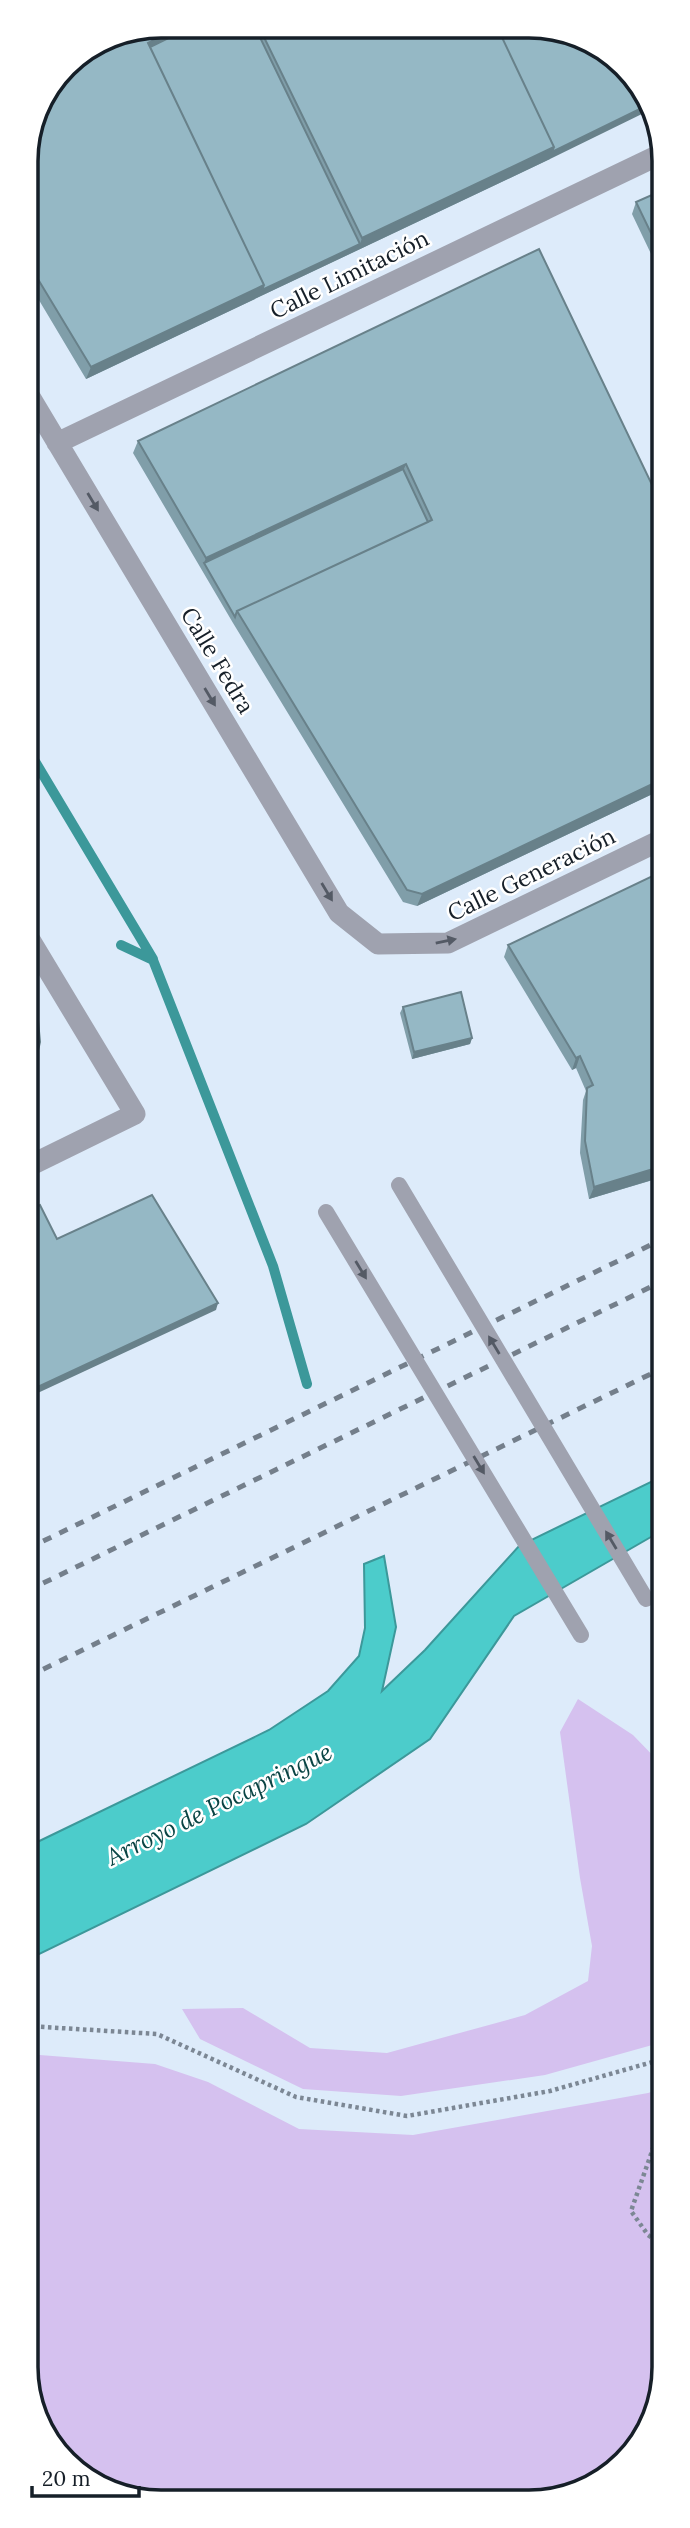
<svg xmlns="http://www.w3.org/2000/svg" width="690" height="2528" font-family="Lora,serif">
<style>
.green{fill:#d5c1ef}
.water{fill:#4ccccb;stroke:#3c989a;stroke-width:2}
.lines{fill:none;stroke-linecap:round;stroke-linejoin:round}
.stream{stroke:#3c989a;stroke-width:10}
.path{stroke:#7c8794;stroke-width:4.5;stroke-dasharray:3.5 3.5;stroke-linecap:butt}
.street{stroke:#9fa2af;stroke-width:21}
.rail{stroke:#747f8b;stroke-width:5;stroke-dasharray:9 9;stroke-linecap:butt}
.lane-bridge{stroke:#9fa2af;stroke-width:16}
.wall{fill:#809ea9}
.shaded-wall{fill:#68818a}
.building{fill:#95b8c5;stroke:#68818a;stroke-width:2}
.oneway{fill:#545a65}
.labels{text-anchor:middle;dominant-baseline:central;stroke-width:5;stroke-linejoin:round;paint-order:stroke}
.street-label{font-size:23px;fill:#161f28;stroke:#fff}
.water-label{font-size:24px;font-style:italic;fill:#094444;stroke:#fff}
.rim{fill:none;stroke:#161f28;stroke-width:3.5}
</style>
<rect width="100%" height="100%" fill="#ddebfa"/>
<path class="green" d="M 578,1699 L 633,1735 L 663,1766 L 663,2042 L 545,2075 L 401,2096 L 303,2089 L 200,2039 L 182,2009 L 243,2008 L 310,2048 L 387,2053 L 525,2015 L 588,1981 L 592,1946 L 580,1878 L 560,1732 Z
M 27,2054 L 155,2064 L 208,2082 L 299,2129 L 413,2135 L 648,2093 L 663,2088 L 663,2375 L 630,2456 L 547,2501 L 134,2499 L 60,2456 L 27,2385 Z"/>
<path class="water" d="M 663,1476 L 663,1530 L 514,1616 L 430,1739 L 306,1824 L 27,1960 L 27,1847 L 269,1730 L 328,1691 L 359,1656 L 365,1628 L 364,1564 L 384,1556 L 396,1627 L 382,1691 L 425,1650 L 519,1546 Z"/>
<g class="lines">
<path class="stream" d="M 27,748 L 153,959
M 121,945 L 153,960 L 273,1266 L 307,1384"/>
<path class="path" d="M 27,2026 L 157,2034 L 296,2097 L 407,2116 L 550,2091 L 663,2059
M 663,2120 L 631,2211 L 648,2235 L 663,2245"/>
<path class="street" d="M 27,392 L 339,913 L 378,944 L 448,943 L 663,839
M 57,443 L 663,153
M 27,935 L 135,1114 L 27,1167"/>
<path class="rail" d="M 27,1549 L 663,1239
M 27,1591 L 663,1281
M 27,1677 L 663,1368"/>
<path class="lane-bridge" d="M 399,1185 L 646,1599
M 326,1212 L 581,1635"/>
</g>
<path class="wall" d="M 161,26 L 556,29 L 550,159 L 86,379 L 27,280 L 27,153 Z
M 663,190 L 663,279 L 632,214 L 636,202 Z
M 539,249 L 654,489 L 663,485 L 663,789 L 417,906 L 403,902 L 233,623 L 133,453 L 138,441 Z
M 508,945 L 663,1177 L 589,1199 L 580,1153 L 583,1100 L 586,1091 L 576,1068 L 572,1070 L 504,957 Z
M 403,1007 L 472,1038 L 470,1044 L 412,1059 L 400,1013 Z"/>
<path class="shaded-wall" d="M 183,26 L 204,27 L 148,53 L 148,43 Z
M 646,106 L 648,111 L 550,159 L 86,379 L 91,367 L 264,285 L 360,244 L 362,238 L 554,147 Z
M 406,464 L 401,476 L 204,563 L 206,558 Z
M 663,779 L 663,789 L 417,906 L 422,894 Z
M 472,1038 L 470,1044 L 412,1059 L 414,1052 Z
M 580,1056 L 576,1068 L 572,1070 L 576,1058 Z
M 663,1166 L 663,1177 L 662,1177 L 589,1199 L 594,1187 Z
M 218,1303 L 216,1310 L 27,1398 L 27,1392 Z"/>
<path class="building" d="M 161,26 L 183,26 L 148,43 L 264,285 L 91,367 L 27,261 L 27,153 L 66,65 L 110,36 Z
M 193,26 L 255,27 L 360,244 L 262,290 L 264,285 L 150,47 Z
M 259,27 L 498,29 L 554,147 L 362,238 Z
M 498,29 L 556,29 L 630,72 L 646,106 L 552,152 L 554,147 Z
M 663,190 L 663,258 L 636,202 Z
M 539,249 L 654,489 L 663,485 L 663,779 L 422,894 L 407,890 L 237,611 L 432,520 L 406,464 L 206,558 L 138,441 Z
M 403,469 L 428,522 L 237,611 L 235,617 L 204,563 Z
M 663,871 L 663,1166 L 594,1187 L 585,1141 L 587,1088 L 593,1085 L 580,1056 L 576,1058 L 508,945 Z
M 27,982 L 30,989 L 37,1010 L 40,1042 L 36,1059 L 27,1078 Z
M 461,992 L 472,1038 L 414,1052 L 403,1007 Z
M 152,1195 L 218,1303 L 27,1392 L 27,1211 L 40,1205 L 57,1239 Z"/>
<defs><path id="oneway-solid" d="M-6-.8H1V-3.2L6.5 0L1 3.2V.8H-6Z" transform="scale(1.75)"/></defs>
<g class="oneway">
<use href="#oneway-solid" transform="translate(93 502) rotate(59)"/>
<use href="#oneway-solid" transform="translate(210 697) rotate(59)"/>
<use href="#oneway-solid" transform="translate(327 892) rotate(59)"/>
<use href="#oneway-solid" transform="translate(446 941) rotate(-12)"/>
<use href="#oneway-solid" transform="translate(361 1270) rotate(59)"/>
<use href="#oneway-solid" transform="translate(494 1345) rotate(-121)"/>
<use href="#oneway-solid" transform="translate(479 1465) rotate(59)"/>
<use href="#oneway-solid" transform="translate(611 1540) rotate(-121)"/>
</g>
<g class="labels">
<g class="street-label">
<text transform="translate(349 274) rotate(-26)">Calle Limitación</text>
<text transform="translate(218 660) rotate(59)">Calle Fedra</text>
<text transform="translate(531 874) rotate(-26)">Calle Generación</text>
</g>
<g class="water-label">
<text transform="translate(219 1804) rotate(-26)">Arroyo de Pocapringue</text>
</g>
</g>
<path d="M0 0H690V2528H0ZM161 38H529A123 123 0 0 1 652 161V2367A123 123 0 0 1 529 2490H161A123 123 0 0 1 38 2367V161A123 123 0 0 1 161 38Z" fill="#fff" fill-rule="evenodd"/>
<path class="rim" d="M161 38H529A123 123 0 0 1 652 161V2367A123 123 0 0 1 529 2490H161A123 123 0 0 1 38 2367V161A123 123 0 0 1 161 38Z"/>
<path d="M32 2486v10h107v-10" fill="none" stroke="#161f28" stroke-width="3.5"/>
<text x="42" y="2486" font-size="21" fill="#161f28" stroke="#ffffff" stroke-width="5" paint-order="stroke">20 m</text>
</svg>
